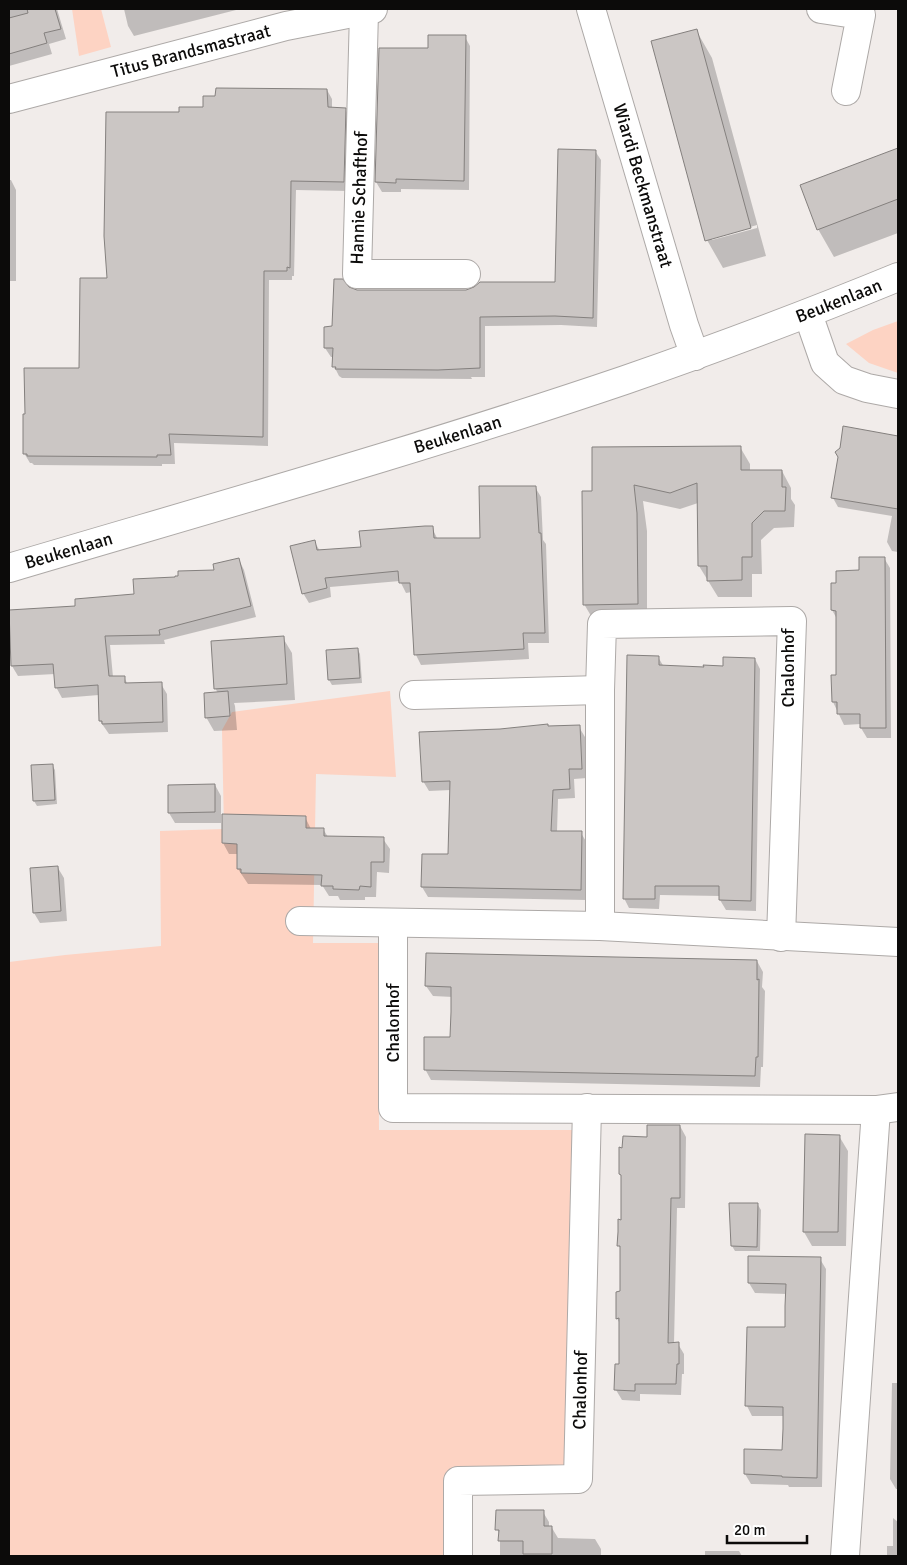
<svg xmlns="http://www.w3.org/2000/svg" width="907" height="1565" font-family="Signika,sans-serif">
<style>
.green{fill:#fdd3c3}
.shadow{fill:#0003;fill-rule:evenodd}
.building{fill:#cbc6c4;stroke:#84807e}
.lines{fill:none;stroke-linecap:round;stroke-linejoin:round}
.minor-casing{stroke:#ada9a7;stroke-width:30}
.minor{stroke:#fff;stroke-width:28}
.labels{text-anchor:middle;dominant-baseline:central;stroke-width:4.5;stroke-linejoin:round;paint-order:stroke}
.street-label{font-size:18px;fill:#0c0b0a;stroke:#fff}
</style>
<rect width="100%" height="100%" fill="#f1ecea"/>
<path class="green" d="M 72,9 L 101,9 L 111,47 L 79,56 Z
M 898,321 L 898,373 L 869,363 L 846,344 L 873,330 Z
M 390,691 L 396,777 L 316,774 L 313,943 L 378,943 L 379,1130 L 577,1130 L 564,1467 L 452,1468 L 449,1556 L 9,1556 L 9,962 L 65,955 L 161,946 L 160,831 L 224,829 L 222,730 L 232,712 Z"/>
<path class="shadow" d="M 9,9 L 57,9 L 66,39 L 49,44 L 52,54 L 9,66 Z
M 124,9 L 240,9 L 134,36 L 128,26 Z
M 696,30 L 712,58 L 766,256 L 723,268 L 707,240 ZM 757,225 L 757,228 L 712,240 L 712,238 Z
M 465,37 L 470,46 L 469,190 L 401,189 L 401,192 L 382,192 L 376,182 L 429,49 Z
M 327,90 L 332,99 L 332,109 L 345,109 L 350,118 L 348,191 L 296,190 L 294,276 L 292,276 L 292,280 L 269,280 L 268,446 L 174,443 L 175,464 L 162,464 L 162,466 L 34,465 L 32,463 L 30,463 L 24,453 L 80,369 L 108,280 L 180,114 L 204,108 Z
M 898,149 L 898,233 L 834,257 L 818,229 L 802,186 Z
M 595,151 L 601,160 L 597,327 L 561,325 L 485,326 L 485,377 L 471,377 L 472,379 L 342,378 L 339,376 L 334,366 L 334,357 L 331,357 L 325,348 L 348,288 L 357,291 L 466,291 L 475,288 L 556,283 Z
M 9,180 L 11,180 L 16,190 L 16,281 L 9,281 Z
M 844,428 L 898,437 L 898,552 L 892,551 L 887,542 L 892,516 L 838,507 L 833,498 Z
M 740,447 L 750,464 L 750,471 L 782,471 L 791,488 L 791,499 L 795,505 L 794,527 L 774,528 L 761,540 L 762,574 L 752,574 L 752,597 L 718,597 L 699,566 L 698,503 L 680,509 L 643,501 L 647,531 L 647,621 L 594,621 L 584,604 L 594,492 Z
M 535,487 L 541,497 L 543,540 L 546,544 L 549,643 L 528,643 L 529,659 L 421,665 L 416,655 L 412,592 L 406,593 L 400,581 L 330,587 L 331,597 L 309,603 L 303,593 L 314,541 L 320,551 L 362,548 L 432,528 L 438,540 L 482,539 Z
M 884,558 L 890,568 L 891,738 L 867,738 L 861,728 L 861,724 L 844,725 L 833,702 L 833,676 L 837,676 L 837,619 L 832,610 L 837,584 Z
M 239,560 L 244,570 L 256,617 L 164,640 L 165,644 L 110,645 L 113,677 L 124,677 L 128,685 L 161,684 L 167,694 L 168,732 L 109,734 L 100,721 L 99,695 L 62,698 L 56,687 L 55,674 L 18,676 L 12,666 L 9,612 L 76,608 L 135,596 L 176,578 L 216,571 Z
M 283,638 L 292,653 L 295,700 L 234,703 L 235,706 L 237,730 L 214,731 L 206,717 L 218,693 L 215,688 Z
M 358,650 L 360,654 L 362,683 L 332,685 L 329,680 Z
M 658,657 L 664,667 L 705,668 L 724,667 L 755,659 L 760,669 L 756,911 L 726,910 L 720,900 L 720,896 L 660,895 L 659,909 L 629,908 L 624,898 Z
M 548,727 L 579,727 L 585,737 L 587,778 L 574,779 L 575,798 L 558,799 L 557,832 L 581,833 L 587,843 L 586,900 L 428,897 L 422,887 L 449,856 L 451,790 L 429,791 L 423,781 Z
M 52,765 L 55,770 L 57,804 L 37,806 L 34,801 Z
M 215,785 L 221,796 L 221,823 L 175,823 L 169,813 Z
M 223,816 L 305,817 L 311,829 L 323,829 L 328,837 L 383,839 L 390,849 L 389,873 L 377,872 L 376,897 L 365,897 L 365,900 L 340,900 L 338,896 L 329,896 L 322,885 L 248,884 L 238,869 L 238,854 L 229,854 L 223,843 Z
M 58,868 L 64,878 L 67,921 L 40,923 L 34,913 Z
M 757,961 L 763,972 L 762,987 L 765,991 L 763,1067 L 761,1067 L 760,1087 L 431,1080 L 425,1069 L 452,1039 L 453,997 L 433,996 L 426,986 Z
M 680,1126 L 686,1137 L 685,1208 L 677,1208 L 674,1344 L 678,1344 L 684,1354 L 684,1374 L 682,1374 L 681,1395 L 640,1394 L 640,1401 L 622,1400 L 616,1390 L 620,1365 L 620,1324 L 617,1318 L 621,1292 L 622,1251 L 619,1246 L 622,1221 L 623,1179 L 620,1174 L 648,1138 Z
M 839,1136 L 848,1151 L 846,1246 L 812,1246 L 804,1232 Z
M 758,1205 L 761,1210 L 760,1251 L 735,1251 L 732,1246 Z
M 820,1259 L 826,1269 L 822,1487 L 789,1487 L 788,1485 L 751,1484 L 745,1474 L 784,1451 L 784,1416 L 752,1416 L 747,1406 L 786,1328 L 787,1294 L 755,1293 L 749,1283 Z
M 892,1383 L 898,1383 L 898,1489 L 896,1489 L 890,1479 Z
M 543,1512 L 549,1522 L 549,1528 L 552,1528 L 558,1538 L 595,1539 L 601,1549 L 601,1556 L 608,1556 L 500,1556 L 500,1535 L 497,1529 Z
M 893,1518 L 898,1522 L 898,1556 L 887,1556 L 887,1546 L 893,1546 Z
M 705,1551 L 739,1551 L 742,1556 L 705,1556 Z"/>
<path class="building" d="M 27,9 L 55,9 L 61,29 L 44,33 L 47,43 L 9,54 L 9,18 L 28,13 Z
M 697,29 L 751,228 L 705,241 L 651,41 Z
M 428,35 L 466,35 L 464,181 L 396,179 L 396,183 L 375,182 L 379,48 L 428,48 Z
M 216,88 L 327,89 L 328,107 L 346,108 L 344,182 L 291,181 L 290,268 L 287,267 L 287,271 L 264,271 L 263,437 L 169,434 L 171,455 L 157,455 L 157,457 L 27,456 L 27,454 L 23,454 L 23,414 L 25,414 L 24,368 L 79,368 L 80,278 L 107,278 L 104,236 L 106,112 L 179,112 L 179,107 L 203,107 L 203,96 L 215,96 Z
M 898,148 L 898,199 L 817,230 L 800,185 Z
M 558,149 L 596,150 L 593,318 L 555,316 L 480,317 L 480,368 L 438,370 L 335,369 L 336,367 L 332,367 L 333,348 L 324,348 L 324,327 L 332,326 L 334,279 L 343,279 L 349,287 L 357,290 L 466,290 L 474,287 L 480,282 L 555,282 Z
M 843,426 L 898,436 L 898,509 L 831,498 L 838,457 L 835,452 L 840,448 Z
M 741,446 L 741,470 L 782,470 L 782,487 L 786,487 L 785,511 L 764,511 L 752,523 L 752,557 L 742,557 L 742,580 L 707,581 L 707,566 L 698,566 L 697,483 L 670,493 L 634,485 L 637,513 L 638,604 L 583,605 L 582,491 L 592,491 L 592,447 Z
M 479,486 L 536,486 L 539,533 L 541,533 L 545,633 L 523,633 L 524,649 L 414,655 L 410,583 L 399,583 L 398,571 L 325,578 L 327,588 L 302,594 L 290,546 L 315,540 L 317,550 L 361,547 L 359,531 L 425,526 L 433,526 L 434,538 L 480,538 Z
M 859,557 L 885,557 L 886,728 L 860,728 L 860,714 L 837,714 L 837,702 L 832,702 L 831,675 L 836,675 L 836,611 L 831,610 L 831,583 L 836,583 L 836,571 L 859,570 Z
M 239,558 L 251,606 L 159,630 L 160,635 L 105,636 L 109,676 L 125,676 L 125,683 L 162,682 L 163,722 L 102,724 L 102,721 L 99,721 L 98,685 L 55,688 L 53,664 L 11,666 L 9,610 L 75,606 L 75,599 L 134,594 L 133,579 L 175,577 L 175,576 L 178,576 L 178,571 L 214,570 L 213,564 Z
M 284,636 L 287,684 L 214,689 L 211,641 Z
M 358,648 L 360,678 L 328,680 L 326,650 Z
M 627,655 L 659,656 L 659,665 L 704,667 L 703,665 L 723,666 L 723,657 L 755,658 L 751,901 L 719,900 L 719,886 L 655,886 L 655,899 L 623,899 Z
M 228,691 L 230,716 L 205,718 L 204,693 Z
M 548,724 L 548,726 L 580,725 L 582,769 L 569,769 L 570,789 L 553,790 L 551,831 L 582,831 L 581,890 L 421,887 L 422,854 L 448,854 L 450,781 L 422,782 L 419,732 L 500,729 Z
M 53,764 L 55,800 L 33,801 L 31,765 Z
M 215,784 L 215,812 L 168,813 L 168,785 Z
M 222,814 L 306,816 L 306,828 L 324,828 L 324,836 L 384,837 L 384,862 L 371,862 L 371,887 L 360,886 L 359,890 L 333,889 L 333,886 L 321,886 L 322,875 L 241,873 L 241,869 L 237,869 L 237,844 L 222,843 Z
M 58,866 L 61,911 L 33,913 L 30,868 Z
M 426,953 L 757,960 L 757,980 L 759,979 L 758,1057 L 756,1057 L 755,1076 L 424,1070 L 424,1037 L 450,1037 L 451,1012 L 451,987 L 425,986 Z
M 647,1125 L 680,1125 L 680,1198 L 671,1198 L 668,1343 L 679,1342 L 679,1364 L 677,1364 L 676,1384 L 635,1384 L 635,1391 L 614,1390 L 615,1364 L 619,1364 L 619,1318 L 616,1319 L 616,1292 L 620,1291 L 620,1246 L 617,1246 L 618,1232 L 618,1219 L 621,1220 L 621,1175 L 619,1174 L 619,1147 L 622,1148 L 623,1136 L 647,1137 Z
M 805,1134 L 840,1135 L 838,1232 L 803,1232 Z
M 729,1203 L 758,1203 L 757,1247 L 731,1246 Z
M 748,1256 L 821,1257 L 817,1478 L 782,1477 L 782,1476 L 744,1474 L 744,1449 L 782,1450 L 783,1429 L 783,1407 L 745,1406 L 747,1327 L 785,1327 L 785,1306 L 786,1284 L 748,1283 Z
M 496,1510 L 544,1510 L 544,1526 L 552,1526 L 552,1554 L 523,1554 L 523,1541 L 498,1541 L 499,1530 L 495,1530 Z"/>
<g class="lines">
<g class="minor-casing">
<g id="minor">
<path id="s1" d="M 591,9 L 684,325 L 695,356"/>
<path d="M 821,9 L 861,15 L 846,91"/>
<path d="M 364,12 L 357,274 L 466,274"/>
<path id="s2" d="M 9,99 L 286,26 L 373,9"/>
<path d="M 808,314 L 825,363 L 844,380 L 867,388 L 898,394"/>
<path id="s3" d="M 9,568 C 215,507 422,449 625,380 C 717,348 808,314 898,277"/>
<path d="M 414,695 L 600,690"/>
<path d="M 300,921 L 600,926 L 898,942"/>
<path d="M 393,923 L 393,1108 L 876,1110 L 898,1107"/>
<path d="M 600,926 L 600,690 L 602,624 L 792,621 L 781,937"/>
<path id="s4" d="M 458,1556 L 458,1481 L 578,1479 L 587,1108"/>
<path d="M 845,1556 L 876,1110"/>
</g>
</g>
<use href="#minor" class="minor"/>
</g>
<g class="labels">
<g class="street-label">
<text stroke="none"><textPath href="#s2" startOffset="188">Titus Brandsmastraat</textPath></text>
<text stroke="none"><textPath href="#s1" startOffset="184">Wiardi Beckmanstraat</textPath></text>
<text transform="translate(359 198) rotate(-88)">Hannie Schafthof</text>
<text stroke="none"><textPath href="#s3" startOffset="872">Beukenlaan</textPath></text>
<text stroke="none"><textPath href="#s3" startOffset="468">Beukenlaan</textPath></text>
<text stroke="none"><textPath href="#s3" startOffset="62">Beukenlaan</textPath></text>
<text transform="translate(788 668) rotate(-90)">Chalonhof</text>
<text transform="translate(393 1023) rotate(-90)">Chalonhof</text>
<text stroke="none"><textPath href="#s4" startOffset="284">Chalonhof</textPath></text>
</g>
</g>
<rect width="907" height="1565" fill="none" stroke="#0c0b0a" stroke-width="20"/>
<path d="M727 1535v8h80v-8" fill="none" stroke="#0c0b0a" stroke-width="2.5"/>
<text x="734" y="1535" font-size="15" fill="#0c0b0a" stroke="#ffffff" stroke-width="4" paint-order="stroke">20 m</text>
</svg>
